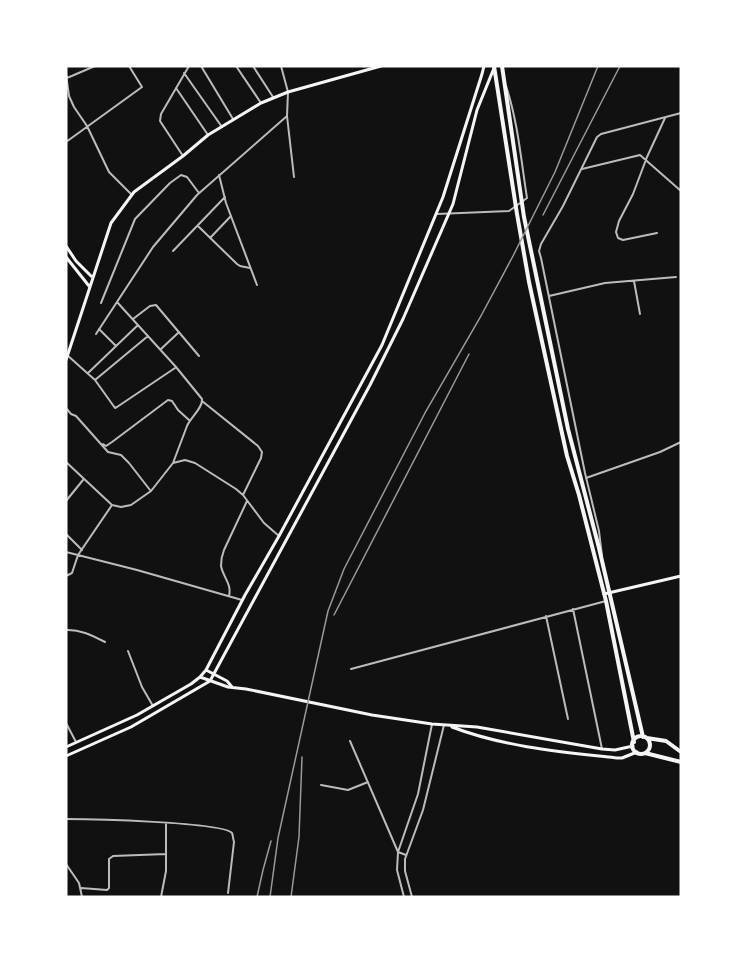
<svg xmlns="http://www.w3.org/2000/svg" width="747" height="963" font-family="'IBM Plex Serif',serif">
<style>
.lines{fill:none;stroke-linecap:round;stroke-linejoin:round}
.minor{stroke:#bcbcbc;stroke-width:2}
.tertiary{stroke:#bcbcbc;stroke-width:2}
.secondary{stroke:#f5f5f5;stroke-width:3}
.primary{stroke:#f5f5f5;stroke-width:3}
.trunk{stroke:#f5f5f5;stroke-width:4}
.rail{stroke:#9a9a9a;stroke-width:1.5}
</style>
<rect width="100%" height="100%" fill="#111"/>
<g class="lines">
<path class="minor" d="M 201,66 L 233,119
M 236,66 L 261,103
M 253,66 L 273,97
M 281,66 L 288,92 L 287,116 L 294,177
M 184,73 L 222,127
M 66,74 L 69,96 L 74,107 L 87,126 L 109,172 L 132,195
M 67,78 L 95,66
M 176,88 L 208,135
M 66,142 L 142,87 L 129,66
M 183,156 L 160,121 L 161,114 L 189,66
M 582,169 L 640,155 L 681,191
M 219,175 L 226,203 L 257,285
M 198,226 L 237,264 L 240,266 L 250,268
M 657,233 L 623,240 L 618,238 L 616,232 L 619,221 L 633,194 L 647,157 L 665,118
M 210,238 L 231,216
M 173,251 L 225,197
M 634,281 L 640,314
M 549,296 L 605,283 L 676,277
M 117,302 L 176,367 L 202,399 C 203,408 191,417 187,426 L 173,463
M 101,303 L 135,219 L 170,183 L 181,175 L 187,177 L 199,193
M 133,319 L 150,306 L 156,305 L 199,356
M 99,329 L 116,346
M 96,334 L 153,247 L 197,195 L 287,116
M 161,349 L 178,333
M 67,355 L 95,380 L 115,408 L 117,407 L 175,368
M 88,373 L 138,325
M 95,380 L 148,336
M 202,401 L 258,446 L 262,452 L 261,458 L 243,495
M 66,408 L 71,414 L 76,416 L 108,452 L 121,455 L 129,463 L 150,490
M 103,444 L 106,446 L 112,442 L 168,400 L 172,401 L 178,410 L 189,420
M 66,462 L 112,505 L 121,507 L 131,505 L 151,491 L 173,463 L 185,460 L 195,463 L 236,489 L 243,495 L 264,523 L 279,536
M 586,478 L 660,452 L 681,442
M 66,501 L 83,480
M 66,534 L 82,550
M 66,552 L 137,570 L 242,600
M 66,576 L 72,573 L 78,555 L 112,505
M 229,596 C 232,584 223,577 221,566 C 221,560 222,555 224,550 L 247,501
M 573,609 L 602,749
M 546,616 L 568,719
M 66,630 C 80,629 93,636 105,642
M 128,651 L 142,687 L 153,706
M 351,669 L 606,601
M 66,723 L 76,742
M 350,741 L 398,852 L 406,855
M 321,785 L 348,790 L 368,782
M 66,819 C 88,819 222,822 232,833 C 233,835 233,839 234,842 L 228,893
M 66,864 L 79,883 L 82,897
M 81,888 L 107,890 L 109,888 L 109,859 L 113,856 L 166,854
M 161,897 L 166,871 L 166,823
M 404,897 L 397,870 L 398,852 L 418,794 L 432,724
M 412,897 L 405,871 L 405,859 L 423,810 L 444,725"/>
<path class="tertiary" d="M 437,214 L 509,211 L 527,198 C 521,160 518,122 506,86
M 602,556 L 599,531 L 585,473 L 541,258 L 539,251 L 541,244 L 563,206 L 597,137 L 601,134 L 681,113"/>
<path class="secondary" d="M 66,246 L 76,261 L 91,276
M 66,257 L 89,286
M 66,360 L 111,223 L 134,192 L 183,156 L 208,135 L 261,103 L 288,92 L 381,66"/>
<path class="primary" d="M 604,594 L 681,576
M 206,670 L 227,681 L 232,687
M 200,677 L 228,687 L 246,689 L 372,715 L 432,724 L 477,727 L 602,749 L 615,750 L 633,746
M 452,727 C 504,747 562,752 617,758 L 622,758 L 637,752
M 66,747 L 137,715 L 191,684 L 200,677 L 206,670 L 245,595 L 279,536 L 382,345 L 443,197 L 482,74 L 484,66
M 66,756 L 131,727 L 210,681 L 370,385 L 403,319 L 453,204 L 477,110 L 494,68"/>
<path class="trunk" d="M 494,66 L 517,214 L 529,282 L 567,456 L 579,495 L 606,601 L 634,742
M 502,66 L 524,217 L 551,347 L 568,429 L 599,548 L 643,737
M632 745a9 9 0 1 1 18 0a9 9 0 1 1-18 0Z
M 647,738 L 666,741 L 681,752
M 645,753 L 681,762"/>
<path class="rail" d="M 543,215 L 620,66
M 334,615 L 469,354
M 257,897 L 263,870 L 271,841
M 270,897 L 278,838 L 328,611 L 344,569 L 426,411 L 482,314 L 513,256 L 555,172 L 598,66
M 291,897 L 299,837 L 302,757"/>
</g>
<rect width="747" height="963" fill="none" stroke="#ffffff" stroke-width="135"/>
</svg>
